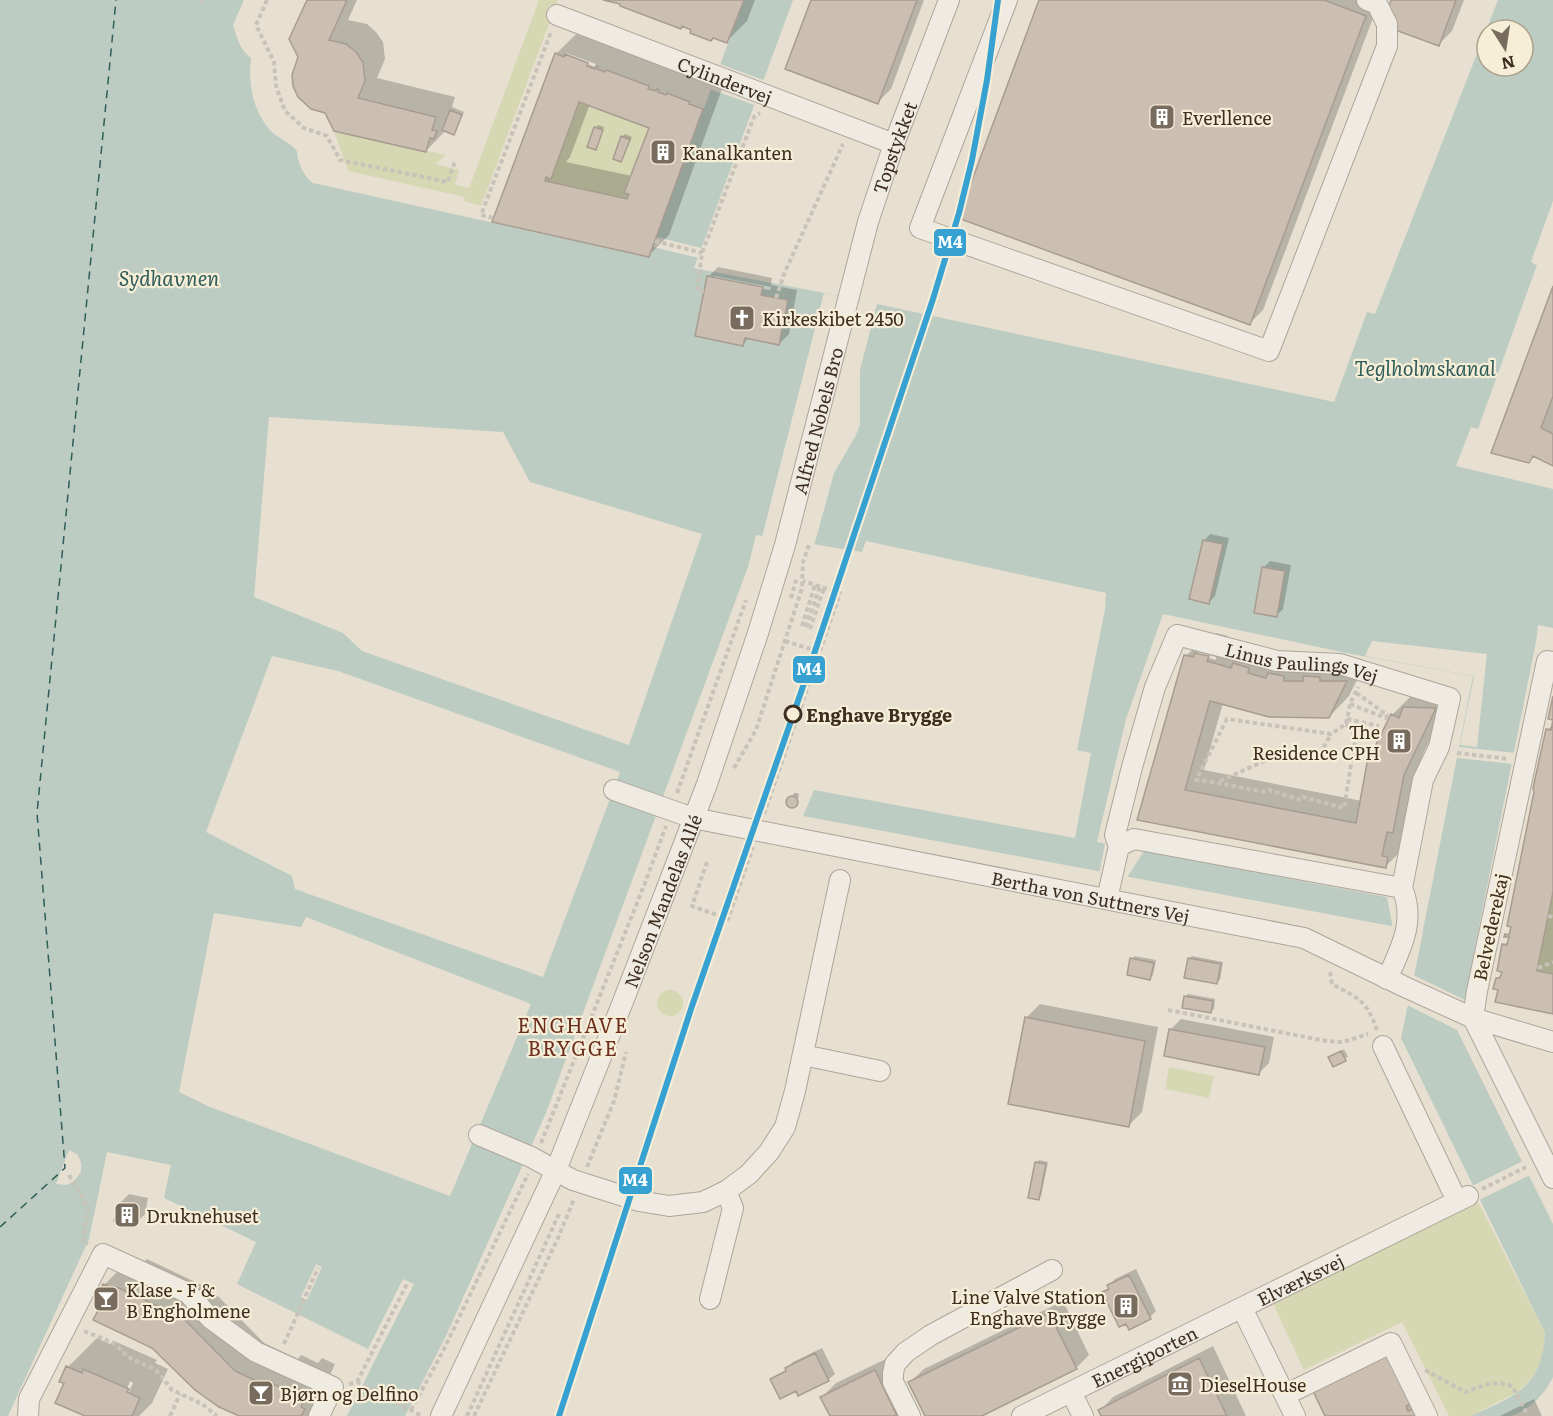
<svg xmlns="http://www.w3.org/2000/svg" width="1553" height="1416" font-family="Literata,serif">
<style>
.green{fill:#d6d7b3}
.water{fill:#bcccc2;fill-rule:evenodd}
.pier{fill:#e7e0d1}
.shadow{fill:#0003;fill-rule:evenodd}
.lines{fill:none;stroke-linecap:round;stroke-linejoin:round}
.ferry{stroke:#2f5d5a;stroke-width:1.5;stroke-dasharray:8 6;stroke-linecap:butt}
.building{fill:#cbbfb2;stroke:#a89c90;stroke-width:1.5;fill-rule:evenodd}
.minor-casing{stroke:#ada599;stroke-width:22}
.path{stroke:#c8c2b9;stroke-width:4;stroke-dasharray:4.5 3;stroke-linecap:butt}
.minor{stroke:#efebe3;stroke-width:20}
.metro-1-casing{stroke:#f7eed8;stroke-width:10}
.metro-1{stroke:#37a2d2;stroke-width:6}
.stop-dot{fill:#f7eed8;stroke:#3d2e20;stroke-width:3}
.labels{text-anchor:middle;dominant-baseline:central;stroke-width:4.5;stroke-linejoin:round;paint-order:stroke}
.street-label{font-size:18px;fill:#3d2e20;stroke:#f7eed8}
.poi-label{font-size:18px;fill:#3d2e20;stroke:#f7eed8;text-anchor:start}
.stop-label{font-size:18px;font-weight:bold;fill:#3d2e20;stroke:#f7eed8;text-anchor:start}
.water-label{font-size:20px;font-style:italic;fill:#2f5d5a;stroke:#f7eed8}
.neighbourhood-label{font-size:20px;letter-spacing:1.5px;fill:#6b2e1e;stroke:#f7eed8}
.line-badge{stroke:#f7eed8;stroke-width:2}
.badge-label{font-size:16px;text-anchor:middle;font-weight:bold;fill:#fff}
</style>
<rect width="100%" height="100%" fill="#e7e0d1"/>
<path class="green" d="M 539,0 L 558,0 L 481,206 L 464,201 L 465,197 L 348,171 L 334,131 L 446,155 L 435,164 L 459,170 L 455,185 L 469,188 Z
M 579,102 L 649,128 L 625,192 L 629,194 L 627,199 L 545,181 L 546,177 L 551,178 Z
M 1553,892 L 1553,974 L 1537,971 Z
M657 1003a13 13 0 1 1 26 0a13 13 0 1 1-26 0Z
M 1169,1067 L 1214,1076 L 1209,1098 L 1165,1089 Z
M 1478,1202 L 1545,1333 L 1544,1350 L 1543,1358 L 1533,1377 L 1519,1391 L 1471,1416 L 1449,1416 L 1402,1322 L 1304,1370 L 1273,1304 Z"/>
<path class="water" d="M 0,0 L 244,0 L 233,25 C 237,38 240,50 251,58 C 248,85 253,113 273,133 C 279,138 293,145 296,150 C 298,152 297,156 298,159 C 301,169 305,177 313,183 L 649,257 L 744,0 L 793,0 L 694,268 L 835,295 L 1334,402 L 1367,312 L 1375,314 L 1498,0 L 1553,0 L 1553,201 L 1531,262 L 1537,265 L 1478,429 L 1471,427 L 1456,466 L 1553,489 L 1553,645 L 1536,642 L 1458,1032 L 1553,1224 L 1553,1377 C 1545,1394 1529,1411 1510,1416 C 1499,1416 1483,1416 1471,1416 C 1515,1395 1542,1389 1545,1333 L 1401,1038 L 1423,932 L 803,816 L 814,790 L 1075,838 L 1091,753 L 1077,750 L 1105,609 L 1106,593 L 866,541 L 862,552 L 756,535 L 748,567 L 546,1113 L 446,1336 L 405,1416 L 347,1416 L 378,1354 L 237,1284 L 256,1242 L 164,1198 L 171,1165 L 107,1152 L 89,1239 L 8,1416 L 0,1416 ZM 1487,30 L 1523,30 L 1523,66 L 1487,66 ZM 269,417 L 503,432 L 530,482 L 702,534 L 629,745 L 362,651 L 343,633 L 254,597 ZM 1163,614 L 1351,654 L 1473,676 L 1428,905 L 1097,842 L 1126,719 ZM 272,656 L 338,671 L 620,772 L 543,977 L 295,889 L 292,876 L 206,832 ZM 214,913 L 301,927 L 306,917 L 531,1004 L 450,1196 L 210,1107 L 179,1092 Z"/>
<path class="pier" d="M 717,63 L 766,81 L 757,106 L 707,88 Z
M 657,237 L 701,248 L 699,258 L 653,247 Z
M 824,293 L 877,304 L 860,370 L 860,425 L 855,437 L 834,473 L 814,546 L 762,537 Z
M 1538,625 L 1553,628 L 1553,645 L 1536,642 Z
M 1372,641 L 1487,654 L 1477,747 L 1460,745 L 1474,676 L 1365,656 Z
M 1459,747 L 1516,753 L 1514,764 L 1457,758 Z
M 1105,844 L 1144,851 L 1126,879 L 1099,874 Z
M 1387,897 L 1428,905 L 1422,934 L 1393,929 Z
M 1413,975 L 1465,1000 L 1459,1031 L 1407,1005 Z
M 69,1150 L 78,1155 L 81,1163 L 81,1172 L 73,1182 L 66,1185 L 56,1184 Z
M 1525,1160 L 1532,1174 L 1477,1201 L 1470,1187 Z
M 316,1264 L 322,1267 L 307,1300 L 301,1297 Z
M 403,1279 L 414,1284 L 378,1354 L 368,1349 Z"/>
<path class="shadow" d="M 309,0 L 357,0 L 348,20 L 367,24 L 376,32 L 383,42 L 385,59 L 377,78 L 455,97 L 452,107 L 464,112 L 456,130 L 454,133 L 446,130 L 426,151 L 299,57 Z
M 614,0 L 755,0 L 747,21 L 727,41 L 683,25 L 681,27 Z
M 813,0 L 924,0 L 891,89 L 878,102 Z
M 1040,0 L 1373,0 L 1379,2 L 1263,310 L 1249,324 Z
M 1393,0 L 1464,0 L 1452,31 L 1439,44 Z
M 576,34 L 584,37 L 586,35 L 625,52 L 627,50 L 669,66 L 668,68 L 679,73 L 686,75 L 688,73 L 709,81 L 708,84 L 722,89 L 669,235 L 649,255 L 494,221 L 556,54 ZM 566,53 L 596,64 L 595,67 L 566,56 ZM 590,104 L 651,127 L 632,176 L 566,162 L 570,157 Z
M 598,125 L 604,127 L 595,148 L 595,128 Z
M 625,134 L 632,137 L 621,160 L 622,137 Z
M 718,267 L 772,278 L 771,285 L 797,290 L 789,334 L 779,344 L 749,338 L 743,344 L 708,277 ZM 714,276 L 771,287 L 770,290 L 714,279 Z
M 1553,290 L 1553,464 L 1535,456 L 1529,462 Z
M 1210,534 L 1229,538 L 1215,596 L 1209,602 L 1204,541 Z
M 1270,561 L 1291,565 L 1283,609 L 1277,615 L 1263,568 Z
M 1216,633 L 1228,636 L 1226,641 L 1250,648 L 1254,644 L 1269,648 L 1267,653 L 1339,661 L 1366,662 L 1349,696 L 1329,717 L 1223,703 L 1204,770 L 1362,801 L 1392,715 L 1412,695 L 1425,688 L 1454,689 L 1423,754 L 1413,811 L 1405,819 L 1402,836 L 1408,837 L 1406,846 L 1386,866 L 1139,819 L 1186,656 L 1206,636 L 1212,637 ZM 1198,652 L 1216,657 L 1216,660 L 1198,655 Z
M 1553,724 L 1553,1012 L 1499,989 L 1497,979 L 1504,971 L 1504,945 L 1510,939 L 1548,730 Z
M 794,793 L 798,793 L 799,795 L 796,804 L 793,807 L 788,806 Z
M 1134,956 L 1156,960 L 1153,975 L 1150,978 L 1132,959 Z
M 1192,956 L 1223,962 L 1220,980 L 1217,982 L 1189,959 Z
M 1188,994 L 1215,999 L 1214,1009 L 1211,1011 L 1185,997 Z
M 1040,1004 L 1158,1027 L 1142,1112 L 1128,1126 L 1026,1018 Z
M 1181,1019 L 1274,1037 L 1269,1063 L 1259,1073 L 1171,1029 Z
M 1344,1049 L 1348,1057 L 1334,1065 L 1330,1058 Z
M 1039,1160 L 1048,1162 L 1041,1196 L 1039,1199 L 1036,1163 Z
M 129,1194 L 148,1198 L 145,1214 L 135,1224 L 119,1204 Z
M 133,1256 L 145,1261 L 147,1259 L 212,1290 L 264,1343 L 298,1359 L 301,1355 L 318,1363 L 322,1358 L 335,1364 L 311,1416 L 243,1416 L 153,1346 L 103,1304 L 104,1285 Z
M 1136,1269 L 1156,1311 L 1150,1317 L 1104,1293 L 1115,1279 Z
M 1063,1301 L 1089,1355 L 1076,1368 L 978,1416 L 927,1416 L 910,1382 L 924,1369 Z
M 97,1338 L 110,1344 L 114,1341 L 157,1360 L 155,1363 L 168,1369 L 152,1403 L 139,1416 L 88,1416 L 66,1383 L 68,1367 ZM 130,1381 L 133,1383 L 128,1394 L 125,1394 Z
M 1213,1346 L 1246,1416 L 1102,1416 L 1100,1411 L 1113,1397 Z
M 822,1348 L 835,1374 L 828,1380 L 772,1380 L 787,1369 L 793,1362 Z
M 888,1358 L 917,1416 L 831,1416 L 822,1397 L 836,1383 Z
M 1419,1393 L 1436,1415 L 1326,1416 Z
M 1534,1399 L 1542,1416 L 1500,1416 Z"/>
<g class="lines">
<path class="ferry" d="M 0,1227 L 65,1168 L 37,813 L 116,0"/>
</g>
<path class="building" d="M 307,0 L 347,0 L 329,40 L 346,44 L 356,52 L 363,62 L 365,81 L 358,98 L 436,117 L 432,130 L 437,131 L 434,139 L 430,138 L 426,152 L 334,131 L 325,113 L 311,109 L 298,97 L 293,86 L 292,75 L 298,57 L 289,39 Z
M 603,0 L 744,0 L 727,43 L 713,38 L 711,41 L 690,33 L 691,30 L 682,26 L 681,29 L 620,6 L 620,4 Z
M 811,0 L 917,0 L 878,104 L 785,69 Z
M 1039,0 L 1324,0 L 1366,16 L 1250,325 L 958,218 Z
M 1391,0 L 1456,0 L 1439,46 L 1395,30 L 1386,15 Z
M 555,53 L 564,57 L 565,54 L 588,63 L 587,66 L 595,69 L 596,66 L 598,67 L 597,69 L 605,72 L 606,70 L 649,86 L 648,89 L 656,91 L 657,89 L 659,90 L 658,92 L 666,95 L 667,93 L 690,102 L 689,104 L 703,109 L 649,257 L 492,222 ZM 579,102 L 649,128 L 624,193 L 629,194 L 627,199 L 545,181 L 546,177 L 551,179 Z
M 450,110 L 462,115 L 454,135 L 442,130 Z
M 594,127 L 603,130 L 596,150 L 587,147 Z
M 621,136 L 630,140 L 621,162 L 613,159 Z
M 707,276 L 763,287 L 761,295 L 788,300 L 779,345 L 745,338 L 743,346 L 695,336 Z
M 1553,286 L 1553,396 L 1541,428 L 1553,434 L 1553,466 L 1533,456 L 1529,463 L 1491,453 Z
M 1203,540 L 1223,544 L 1209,604 L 1189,599 Z
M 1262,567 L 1285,571 L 1277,617 L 1254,613 Z
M 1195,653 L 1209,656 L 1207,661 L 1231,668 L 1233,663 L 1249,668 L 1248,673 L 1266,678 L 1268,673 L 1284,676 L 1284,681 L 1303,681 L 1303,676 L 1320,677 L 1320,681 L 1347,681 L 1329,718 L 1269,717 L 1210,701 L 1185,790 L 1356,823 L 1367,763 L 1391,714 L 1399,718 L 1403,707 L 1436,708 L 1404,775 L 1393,833 L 1387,832 L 1382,856 L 1388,857 L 1386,868 L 1137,820 L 1184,655 L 1193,657 Z
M 1553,696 L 1553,720 L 1548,719 Z
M 1553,720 L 1553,892 L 1537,971 L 1553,974 L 1553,1014 L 1495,1002 L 1498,990 L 1493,989 L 1496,978 L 1500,978 L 1502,972 L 1497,971 L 1502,944 L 1507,945 L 1509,937 L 1504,937 L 1505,934 L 1509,935 L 1511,927 L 1507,926 L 1534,792 L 1533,788 L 1546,729 L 1551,730 Z
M786 802a6 6 0 1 1 12 0a6 6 0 1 1-12 0Z
M 1130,958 L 1154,963 L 1150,980 L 1127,975 Z
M 1188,958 L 1221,964 L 1217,984 L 1184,978 Z
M 1184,996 L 1213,1001 L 1211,1013 L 1182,1008 Z
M 1025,1017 L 1145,1041 L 1129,1127 L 1008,1104 Z
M 1169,1029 L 1265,1047 L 1259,1075 L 1164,1056 Z
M 1341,1051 L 1346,1061 L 1333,1067 L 1328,1057 Z
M 1035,1162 L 1046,1164 L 1039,1200 L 1028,1198 Z
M 118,1204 L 139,1208 L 135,1225 L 114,1221 Z
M 1129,1275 L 1151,1319 L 1129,1330 L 1126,1324 L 1119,1327 L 1102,1292 L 1109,1289 L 1107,1285 Z
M 103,1284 L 116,1290 L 117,1287 L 183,1318 L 235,1371 L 269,1387 L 271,1383 L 289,1392 L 292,1386 L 307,1393 L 301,1407 L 305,1409 L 301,1416 L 239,1416 L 219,1407 L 195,1390 L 152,1348 L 93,1320 L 101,1305 L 95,1302 Z
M 1049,1313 L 1077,1369 L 982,1416 L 925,1416 L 908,1382 Z
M 815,1353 L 829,1381 L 798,1396 L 796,1391 L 780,1399 L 770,1379 L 786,1371 L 785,1368 Z
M 1387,1354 L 1411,1404 L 1406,1406 L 1408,1411 L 1413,1409 L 1417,1416 L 1325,1416 L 1313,1391 Z
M 1199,1358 L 1227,1416 L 1101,1416 L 1098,1410 Z
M 66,1366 L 82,1373 L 83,1369 L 129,1389 L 127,1392 L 140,1398 L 132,1416 L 85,1416 L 55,1403 L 64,1383 L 59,1382 Z
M 875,1370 L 897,1416 L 830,1416 L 820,1397 Z"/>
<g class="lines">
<g class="minor-casing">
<g id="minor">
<path d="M 1007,0 L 920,228 L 1269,351 L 1387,46 L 1387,24 L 1377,4 L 1367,0"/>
<path id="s1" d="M 557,15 L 894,144"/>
<path d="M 1553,662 L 1547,661 L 1477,991 L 1473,1018 L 1553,1178"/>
<path id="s2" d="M 614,790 L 693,818 L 1304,938 L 1405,987 L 1473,1018 L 1553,1042"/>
<path d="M 1119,846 L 1134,839 L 1402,888"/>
<path id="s3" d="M 1107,899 L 1119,846 L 1115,835 L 1132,767 L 1155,687 L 1177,635 L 1277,661 L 1340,664 L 1450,698 L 1439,747 L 1423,780 L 1402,888 C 1416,921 1401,948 1387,979"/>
<path d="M 1383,1046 L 1457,1201"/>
<path d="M 803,1055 L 880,1071"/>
<path d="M 479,1135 L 531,1157 L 573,1180 L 639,1201 L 669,1206 L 703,1202 L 726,1191 L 749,1174 L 769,1152 L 785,1127 L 795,1091 L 840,880"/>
<path d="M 710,1299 L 733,1208 L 726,1191"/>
<path d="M 1242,1308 L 1295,1416"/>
<path d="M 1071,1392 L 1083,1416"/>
<path d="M 1285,1395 L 1391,1343 L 1427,1416"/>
<path d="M 28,1416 L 29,1399 L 103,1254 L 188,1293 L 210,1318 L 256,1352 L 333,1387 L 319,1416"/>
<path id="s4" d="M 441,1416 L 556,1170 L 624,999 L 707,784 L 758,633 L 785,545 L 868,222 L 894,144 L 949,0"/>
<path d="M 910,1416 L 893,1382 L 893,1373 L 895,1364 L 906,1352 L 931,1335 L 1052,1270"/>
<path id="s5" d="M 1022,1416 L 1468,1196"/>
</g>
</g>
<path class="path" d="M 267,0 L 256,25 L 274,62 L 276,86 L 285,111 L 304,128 L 327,136 L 340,160 L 448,182 L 455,161
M 200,2 L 201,0
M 493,218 L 481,215 L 551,32
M 655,241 L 702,253
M 704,291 L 697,290 L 702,253 L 754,117 L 760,113
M 776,298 L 784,274 L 843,144
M 791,598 L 796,580
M 802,626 L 815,585
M 806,627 L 820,586
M 810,629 L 824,588
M 785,641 L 820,652
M 1350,704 L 1386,718 L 1387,715 L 1355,692
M 1347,719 L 1379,726
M 1346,724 L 1356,735 L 1344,808 L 1303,797 L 1301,800 L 1269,790 L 1266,792 C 1243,789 1220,782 1196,780 L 1227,719 L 1331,734 L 1346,724 L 1350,704 L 1358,687
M 1457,753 L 1509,759
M 734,768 L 756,730 L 802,588 L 803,562 L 809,545
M 1220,781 L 1271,758 L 1299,760 L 1321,752 L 1331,734
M 677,793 L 746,600
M 764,814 L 840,593 L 803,581
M 707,862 L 692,906 L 728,919 L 753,847
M 1548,916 L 1553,917
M 1538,968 L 1553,962
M 1330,972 L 1332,984 C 1359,999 1366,999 1377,1030
M 1168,1010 L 1326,1041 L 1343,1042 L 1368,1034
M 541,1143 L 645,883 L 666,826
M 587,1167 L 614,1101 L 626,1052
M 69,1175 L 88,1208 L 83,1241 L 88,1244
M 1482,1189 L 1526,1167
M 84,1331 L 114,1343 L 128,1357 L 156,1370 L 172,1390 L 202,1404 L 217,1416
M 284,1344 L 318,1268
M 1425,1370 L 1465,1392 C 1480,1387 1498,1378 1513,1387 L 1528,1416
M 357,1382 L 407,1284
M 349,1384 L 357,1382 L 422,1416
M 411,1410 L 442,1353 L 528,1174
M 170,1416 L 180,1394
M 467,1416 L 559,1214
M 474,1416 L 558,1238 L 574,1199"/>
<use href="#minor" class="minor"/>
<g class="metro-1-casing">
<path id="metro-1" d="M 559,1416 L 692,1006 L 808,672 L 933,299 L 959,213 L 972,160 L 987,80 L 998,0"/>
</g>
<use href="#metro-1" class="metro-1"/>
</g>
<defs>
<g id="building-square" transform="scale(1.35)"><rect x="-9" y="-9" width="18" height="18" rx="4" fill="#786c5e" stroke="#f7eed8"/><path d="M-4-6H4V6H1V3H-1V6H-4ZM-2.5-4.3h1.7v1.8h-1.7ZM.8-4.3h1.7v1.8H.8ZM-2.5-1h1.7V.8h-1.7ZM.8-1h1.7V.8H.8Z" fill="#fff"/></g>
<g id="church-square" transform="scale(1.35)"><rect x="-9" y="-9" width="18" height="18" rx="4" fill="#786c5e" stroke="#f7eed8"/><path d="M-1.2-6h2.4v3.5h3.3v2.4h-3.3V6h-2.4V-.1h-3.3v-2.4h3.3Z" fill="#fff"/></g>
<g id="bar-square" transform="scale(1.35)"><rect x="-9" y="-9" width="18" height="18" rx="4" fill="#786c5e" stroke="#f7eed8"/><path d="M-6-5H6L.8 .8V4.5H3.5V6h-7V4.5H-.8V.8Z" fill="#fff"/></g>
<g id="museum-square" transform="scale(1.35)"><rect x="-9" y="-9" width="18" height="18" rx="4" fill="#786c5e" stroke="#f7eed8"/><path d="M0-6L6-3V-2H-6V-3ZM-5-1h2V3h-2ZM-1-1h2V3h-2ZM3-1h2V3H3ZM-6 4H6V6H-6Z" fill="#fff"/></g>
</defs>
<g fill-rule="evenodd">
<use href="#building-square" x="1162" y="117"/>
<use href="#building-square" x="663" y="152"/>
<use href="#church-square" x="742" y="318"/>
<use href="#building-square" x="1399" y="741"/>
<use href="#building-square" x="127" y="1215"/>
<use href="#bar-square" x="106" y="1299"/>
<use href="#building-square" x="1126" y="1306"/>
<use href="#museum-square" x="1180" y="1384"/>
<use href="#bar-square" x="261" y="1393"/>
</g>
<circle class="stop-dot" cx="793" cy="714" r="8"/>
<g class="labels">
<g class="street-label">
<text stroke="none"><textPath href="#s1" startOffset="180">Cylindervej</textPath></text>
<text stroke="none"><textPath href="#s4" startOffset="1350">Topstykket</textPath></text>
<text stroke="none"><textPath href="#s4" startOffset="1066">Alfred Nobels Bro</textPath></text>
<text stroke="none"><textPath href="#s3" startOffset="404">Linus Paulings Vej</textPath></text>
<text stroke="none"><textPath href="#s2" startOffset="489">Bertha von Suttners Vej</textPath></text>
<text stroke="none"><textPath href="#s4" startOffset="561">Nelson Mandelas Allé</textPath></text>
<text transform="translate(1490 927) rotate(-78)">Belvederekaj</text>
<text stroke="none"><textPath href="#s5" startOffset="310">Elværksvej</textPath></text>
<text stroke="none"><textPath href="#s5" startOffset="136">Energiporten</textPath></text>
</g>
<g class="poi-label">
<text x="1182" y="117">Everllence</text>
<text x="682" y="152">Kanalkanten</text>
<text x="762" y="318">Kirkeskibet 2450</text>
<text x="1380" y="731" text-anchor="end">The<tspan x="1380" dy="21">Residence CPH</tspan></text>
<text x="146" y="1215">Druknehuset</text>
<text x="126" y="1289">Klase - F &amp;<tspan x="126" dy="21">B Engholmene</tspan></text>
<text x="1106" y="1296" text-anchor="end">Line Valve Station<tspan x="1106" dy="21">Enghave Brygge</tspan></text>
<text x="1200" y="1384">DieselHouse</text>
<text x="280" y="1393">Bjørn og Delfino</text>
</g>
<g class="stop-label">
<text x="806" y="714">Enghave Brygge</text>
</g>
<g class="water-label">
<text x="169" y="277">Sydhavnen</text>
<text x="1425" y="367">Teglholmskanal</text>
</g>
<g class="neighbourhood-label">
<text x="573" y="1024">ENGHAVE<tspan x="573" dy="23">BRYGGE</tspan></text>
</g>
</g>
<g class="line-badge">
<rect x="933" y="228" width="34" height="29" rx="6" fill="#37a2d2"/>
<rect x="792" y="655" width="34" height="29" rx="6" fill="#37a2d2"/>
<rect x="618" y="1166" width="35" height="29" rx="6" fill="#37a2d2"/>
</g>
<g class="badge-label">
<text x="950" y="248">M4</text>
<text x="809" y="675">M4</text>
<text x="635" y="1186">M4</text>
</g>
<g transform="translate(1505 48) rotate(168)"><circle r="28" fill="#f7eed8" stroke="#ada18e" stroke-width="1.5"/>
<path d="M0-4.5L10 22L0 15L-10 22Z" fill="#786c5e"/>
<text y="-9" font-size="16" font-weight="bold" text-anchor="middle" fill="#3d2e20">N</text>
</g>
</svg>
